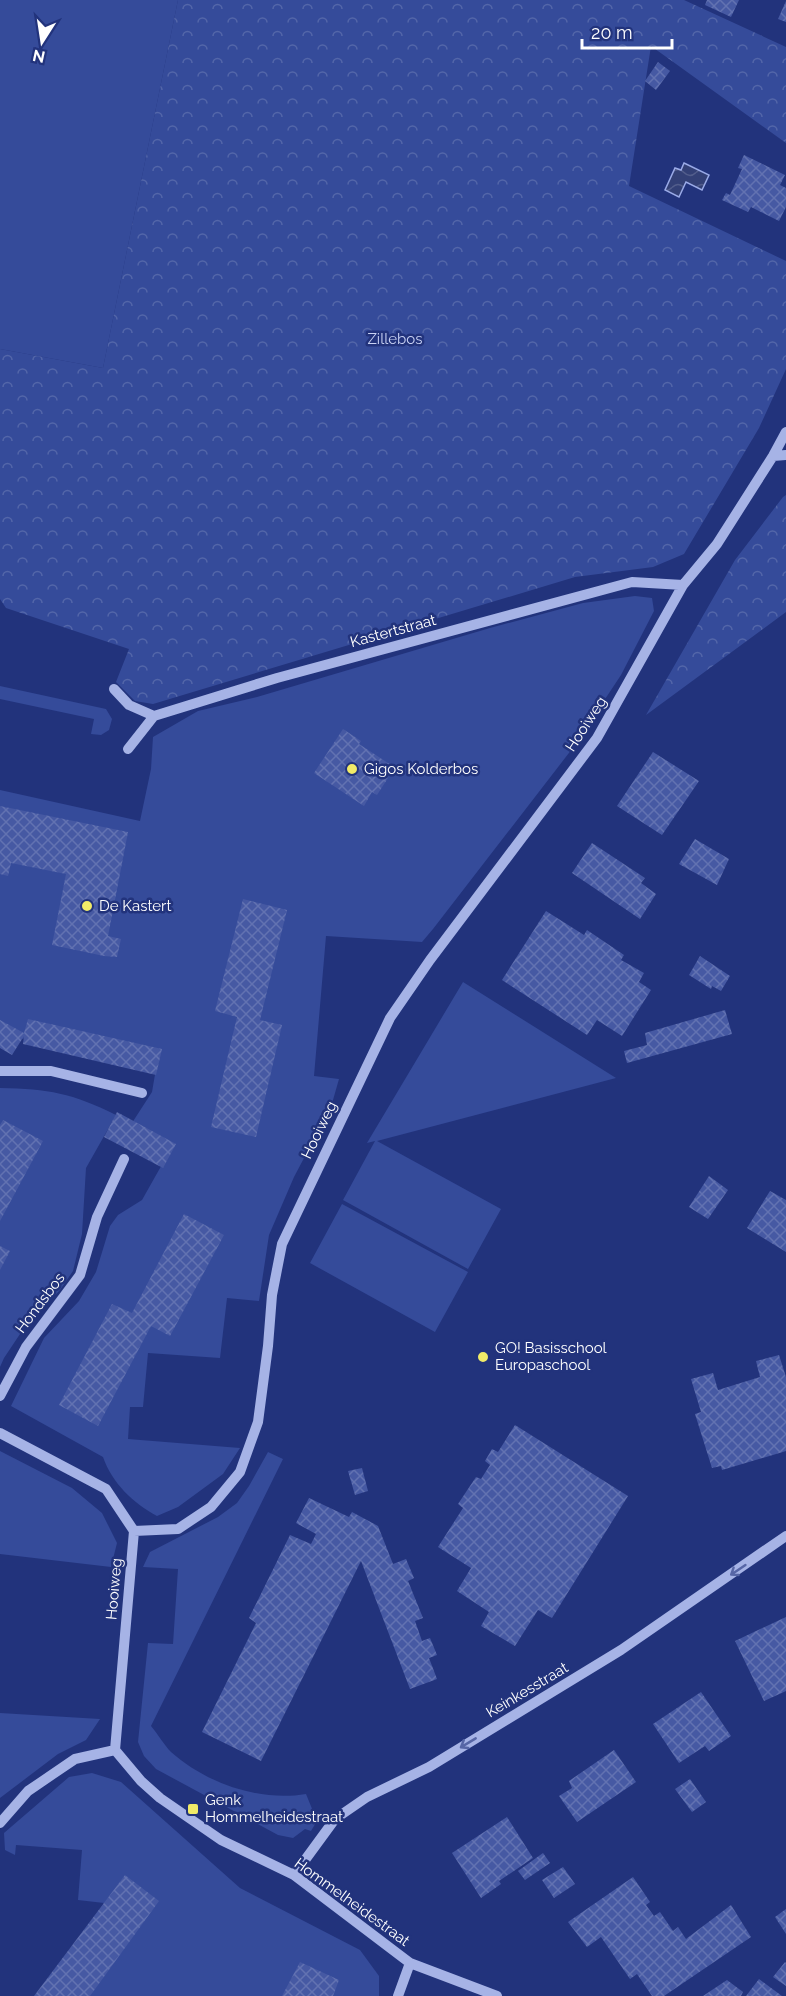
<svg xmlns="http://www.w3.org/2000/svg" width="786" height="1996" font-family="Raleway,sans-serif">
<style>
.green{fill:#354b9a}
.forest{fill:url(#forest-crowns)}
.water{fill:url(#water-waves);stroke:#9aaae7;stroke-width:1.5}
.building{fill:url(#building-cross-hatch)}
.lines{fill:none;stroke-linecap:round;stroke-linejoin:round}
.minor{stroke:#a6b3e6;stroke-width:10}
.oneway{stroke:#5766a6}
.poi-dot{fill:#f1eb68;stroke:#22337c;stroke-width:2}
.labels{text-anchor:middle;dominant-baseline:central;stroke-width:5;stroke-linejoin:round;paint-order:stroke}
.park-label{font-size:15px;fill:#c9d2f4;stroke:#22337c}
.street-label{font-size:15px;fill:#fff;stroke:#22337c}
.poi-label{font-size:15px;fill:#fff;stroke:#22337c;text-anchor:start}
</style>
<defs>
<pattern id="forest-crowns" width="20" height="18" patternUnits="userSpaceOnUse" patternTransform="scale(1.5)"><rect width="20" height="18" fill="#354b9a"/><path d="M2 6a3 3 0 1 1 6 0M12 15a3 3 0 1 1 6 0" fill="none" stroke="#5366a9"/></pattern>
<pattern id="water-waves" width="16" height="10" patternUnits="userSpaceOnUse" patternTransform="scale(1.5)"><rect width="16" height="10" fill="#334076"/><path d="M0 5q4-4 8 0t8 0" fill="none" stroke="#525d8b"/></pattern>
<pattern id="building-cross-hatch" width="8" height="8" patternUnits="userSpaceOnUse" patternTransform="scale(1.5)"><rect width="8" height="8" fill="#4659a3"/><path d="M0 0l8 8M0 8l8-8" fill="none" stroke="#6272b1"/></pattern>
</defs>
<rect width="100%" height="100%" fill="#22337c"/>
<path class="green" d="M 0,0 L 178,0 L 103,368 L 0,349 Z
M 635,596 L 652,598 L 654,611 L 621,675 L 572,749 L 433,929 L 422,942 L 326,936 L 314,1076 L 339,1079 L 331,1107 L 294,1177 L 269,1235 L 259,1301 L 227,1298 L 220,1358 L 148,1353 L 143,1407 L 130,1407 L 128,1439 L 240,1448 L 223,1474 L 178,1507 L 157,1516 C 133,1503 112,1483 103,1457 L 11,1406 L 44,1338 L 79,1301 L 96,1272 L 110,1226 L 118,1215 L 142,1200 L 173,1145 L 130,1126 L 152,1092 L 159,1051 L 40,1031 L 9,1045 L 0,1042 L 0,790 L 140,821 L 151,769 L 153,737 L 198,711 L 257,697 L 490,628 L 583,603 Z
M 0,686 L 106,709 L 112,719 L 109,730 L 101,735 L 91,734 L 94,719 L 0,699 Z
M 463,982 L 616,1078 L 377,1141 L 501,1209 L 468,1269 L 343,1200 L 375,1141 L 367,1143 Z
M 0,1088 C 49,1089 72,1093 116,1115 L 86,1168 L 82,1234 L 73,1271 L 60,1290 L 24,1328 L 4,1358 L 0,1367 Z
M 342,1204 L 468,1272 L 435,1332 L 310,1263 Z
M 0,1451 L 72,1488 L 102,1513 L 117,1543 L 111,1567 L 0,1554 Z
M 268,1452 L 283,1459 L 151,1726 C 158,1734 164,1745 171,1752 C 206,1783 259,1802 306,1794 L 317,1821 L 311,1831 L 305,1829 L 293,1838 L 278,1835 L 156,1769 L 144,1756 L 138,1742 L 148,1643 L 173,1644 L 178,1569 L 143,1567 L 150,1552 L 218,1517 L 237,1503 L 249,1486 Z
M 0,1713 L 100,1719 L 86,1740 L 58,1754 L 0,1798 Z
M 92,1773 L 121,1782 L 240,1888 L 360,1950 L 379,1976 L 379,1996 L 35,1996 L 77,1957 L 104,1903 L 78,1900 L 82,1850 L 16,1845 L 15,1855 L 5,1850 L 4,1833 L 69,1777 Z"/>
<path class="forest" d="M 178,0 L 684,0 L 786,47 L 786,143 L 651,46 L 629,186 L 786,261 L 786,369 L 759,428 L 684,554 L 653,567 L 575,577 L 153,704 L 135,701 L 116,682 L 129,649 L 6,608 L 0,599 L 0,349 L 103,368 Z
M 786,495 L 786,612 L 646,715 L 735,560 L 783,497 Z"/>
<path class="water" d="M 684,163 L 709,175 L 702,190 L 686,182 L 679,197 L 665,190 L 675,168 L 681,170 Z"/>
<path class="building" d="M 707,0 L 739,0 L 731,17 L 705,5 Z
M 786,1 L 786,22 L 778,19 Z
M 658,62 L 670,71 L 656,90 L 645,81 Z
M 744,155 L 785,175 L 780,185 L 786,188 L 786,207 L 779,221 L 751,207 L 748,212 L 722,200 L 726,193 L 730,195 L 742,169 L 738,168 Z
M 343,729 L 361,741 L 359,744 L 391,765 L 383,775 L 388,778 L 377,795 L 372,792 L 364,806 L 314,773 Z
M 653,752 L 699,781 L 662,835 L 617,806 Z
M 0,806 L 128,832 L 108,936 L 121,939 L 117,957 L 104,956 L 52,945 L 66,874 L 11,863 L 8,876 L 0,874 Z
M 695,839 L 729,859 L 717,885 L 679,864 Z
M 592,843 L 645,878 L 641,883 L 656,894 L 640,919 L 572,873 Z
M 243,899 L 287,910 L 260,1020 L 282,1025 L 256,1137 L 211,1127 L 237,1017 L 215,1011 Z
M 546,911 L 584,935 L 587,930 L 624,955 L 621,960 L 644,973 L 639,982 L 651,990 L 622,1036 L 597,1020 L 587,1035 L 502,980 Z
M 700,956 L 730,976 L 721,991 L 712,986 L 711,989 L 689,975 Z
M 725,1010 L 732,1034 L 627,1063 L 624,1051 L 647,1045 L 645,1033 Z
M 28,1019 L 162,1049 L 156,1075 L 23,1044 L 24,1036 L 12,1055 L 0,1048 L 0,1020 L 24,1033 Z
M 117,1112 L 176,1144 L 163,1168 L 104,1137 Z
M 3,1120 L 43,1141 L 0,1221 L 0,1125 Z
M 709,1176 L 728,1190 L 708,1219 L 689,1207 Z
M 770,1191 L 786,1200 L 786,1252 L 747,1228 Z
M 184,1214 L 224,1235 L 170,1336 L 151,1326 L 98,1426 L 59,1405 L 112,1304 L 132,1313 Z
M 0,1246 L 10,1251 L 0,1270 Z
M 779,1355 L 786,1377 L 786,1451 L 722,1470 L 721,1466 L 712,1468 L 695,1414 L 701,1412 L 691,1379 L 713,1373 L 718,1390 L 760,1377 L 756,1361 Z
M 515,1425 L 628,1496 L 552,1618 L 538,1610 L 515,1646 L 481,1626 L 489,1612 L 457,1591 L 471,1568 L 438,1547 L 463,1508 L 458,1504 L 476,1477 L 481,1479 L 490,1465 L 485,1461 L 492,1449 L 498,1452 Z
M 362,1468 L 368,1491 L 355,1495 L 348,1471 Z
M 309,1498 L 349,1517 L 352,1512 L 378,1526 L 393,1564 L 406,1559 L 414,1578 L 408,1581 L 423,1618 L 415,1621 L 422,1641 L 430,1638 L 437,1655 L 429,1658 L 437,1679 L 410,1689 L 361,1561 L 261,1761 L 202,1732 L 256,1623 L 249,1618 L 290,1535 L 311,1544 L 316,1534 L 296,1523 Z
M 786,1617 L 786,1691 L 764,1701 L 735,1641 Z
M 701,1692 L 731,1736 L 709,1751 L 705,1746 L 679,1763 L 653,1724 Z
M 614,1750 L 636,1782 L 577,1822 L 559,1796 L 572,1788 L 569,1781 Z
M 690,1779 L 706,1802 L 692,1812 L 675,1789 Z
M 507,1817 L 533,1858 L 499,1881 L 501,1884 L 481,1898 L 452,1853 Z
M 543,1853 L 550,1863 L 525,1880 L 518,1871 Z
M 563,1867 L 575,1884 L 554,1898 L 542,1880 Z
M 125,1875 L 159,1901 L 90,1996 L 34,1996 Z
M 633,1877 L 650,1902 L 646,1905 L 654,1916 L 660,1912 L 673,1931 L 678,1927 L 686,1939 L 731,1905 L 751,1937 L 664,1996 L 652,1996 L 637,1974 L 630,1979 L 601,1937 L 587,1947 L 568,1922 Z
M 786,1909 L 786,1934 L 775,1917 Z
M 300,1962 L 339,1980 L 333,1996 L 282,1996 Z
M 785,1962 L 786,1963 L 786,1986 L 773,1977 Z
M 759,1979 L 782,1996 L 746,1996 Z
M 727,1980 L 743,1992 L 741,1996 L 703,1996 Z"/>
<g class="lines">
<path class="minor" d="M 773,456 L 786,455
M 114,689 L 129,705 L 154,716
M 128,749 L 154,716 L 277,678 L 632,582 L 683,585
M 0,1071 L 51,1071 L 142,1093
M 0,1396 L 26,1347 L 80,1275 L 97,1217 L 124,1159
M 0,1433 L 106,1489 L 134,1531
M 134,1531 L 178,1529 L 211,1507 L 240,1472 L 258,1422 L 268,1346 L 272,1295 L 282,1244 L 390,1018 L 430,960 L 597,738 L 683,585 L 717,544 L 773,456 L 786,432
M 115,1750 L 141,1781 L 160,1798 L 221,1840 L 294,1875 L 410,1963 L 497,1996
M 115,1750 L 134,1531
M 0,1823 L 28,1791 L 75,1759 L 115,1750
M 294,1875 L 335,1819 L 367,1797 L 429,1767 L 621,1650 L 786,1536
M 398,1996 L 410,1963"/>
</g>
<defs><path id="oneway-shaft" d="M-6 0H5M1.5-3L5.5 0L1.5 3" fill="none" stroke-width="1.6" stroke-linecap="round" stroke-linejoin="round" transform="scale(1.5)"/></defs>
<g class="oneway">
<use href="#oneway-shaft" transform="translate(738 1570) rotate(146)"/>
<use href="#oneway-shaft" transform="translate(468 1743) rotate(149)"/>
</g>
<g class="poi-dot">
<circle cx="352" cy="769" r="6"/>
<circle cx="87" cy="906" r="6"/>
<circle cx="483" cy="1357" r="6"/>
<rect x="187" y="1803" width="12" height="12" rx="3"/>
</g>
<g class="labels">
<g class="park-label">
<text x="395" y="339">Zillebos</text>
</g>
<g class="street-label">
<text transform="translate(393 631) rotate(-15)">Kastertstraat</text>
<text transform="translate(586 724) rotate(-57)">Hooiweg</text>
<text transform="translate(319 1130) rotate(-64)">Hooiweg</text>
<text transform="translate(40 1303) rotate(-53)">Hondsbos</text>
<text transform="translate(114 1589) rotate(-85)">Hooiweg</text>
<text transform="translate(527 1690) rotate(-31)">Keinkesstraat</text>
<text transform="translate(352 1902) rotate(36)">Hommelheidestraat</text>
</g>
<g class="poi-label">
<text x="364" y="769">Gigos Kolderbos</text>
<text x="99" y="906">De Kastert</text>
<text x="495" y="1348">GO! Basisschool<tspan x="495" dy="17">Europaschool</tspan></text>
<text x="205" y="1800">Genk<tspan x="205" dy="17">Hommelheidestraat</tspan></text>
</g>
</g>
<g transform="translate(42 42) rotate(192)" stroke="#22337c" stroke-width="4.5" paint-order="stroke">
<path d="M0-4.5L10 22L0 15L-10 22Z" fill="#ffffff"/>
<text y="-9" font-size="16" font-weight="bold" text-anchor="middle" fill="#ffffff">N</text>
</g>
<path d="M582 39v9h90v-9" fill="none" stroke="#ffffff" stroke-width="3"/>
<text x="591" y="39" font-size="18" fill="#ffffff" stroke="#22337c" stroke-width="4.5" paint-order="stroke">20 m</text>
</svg>
